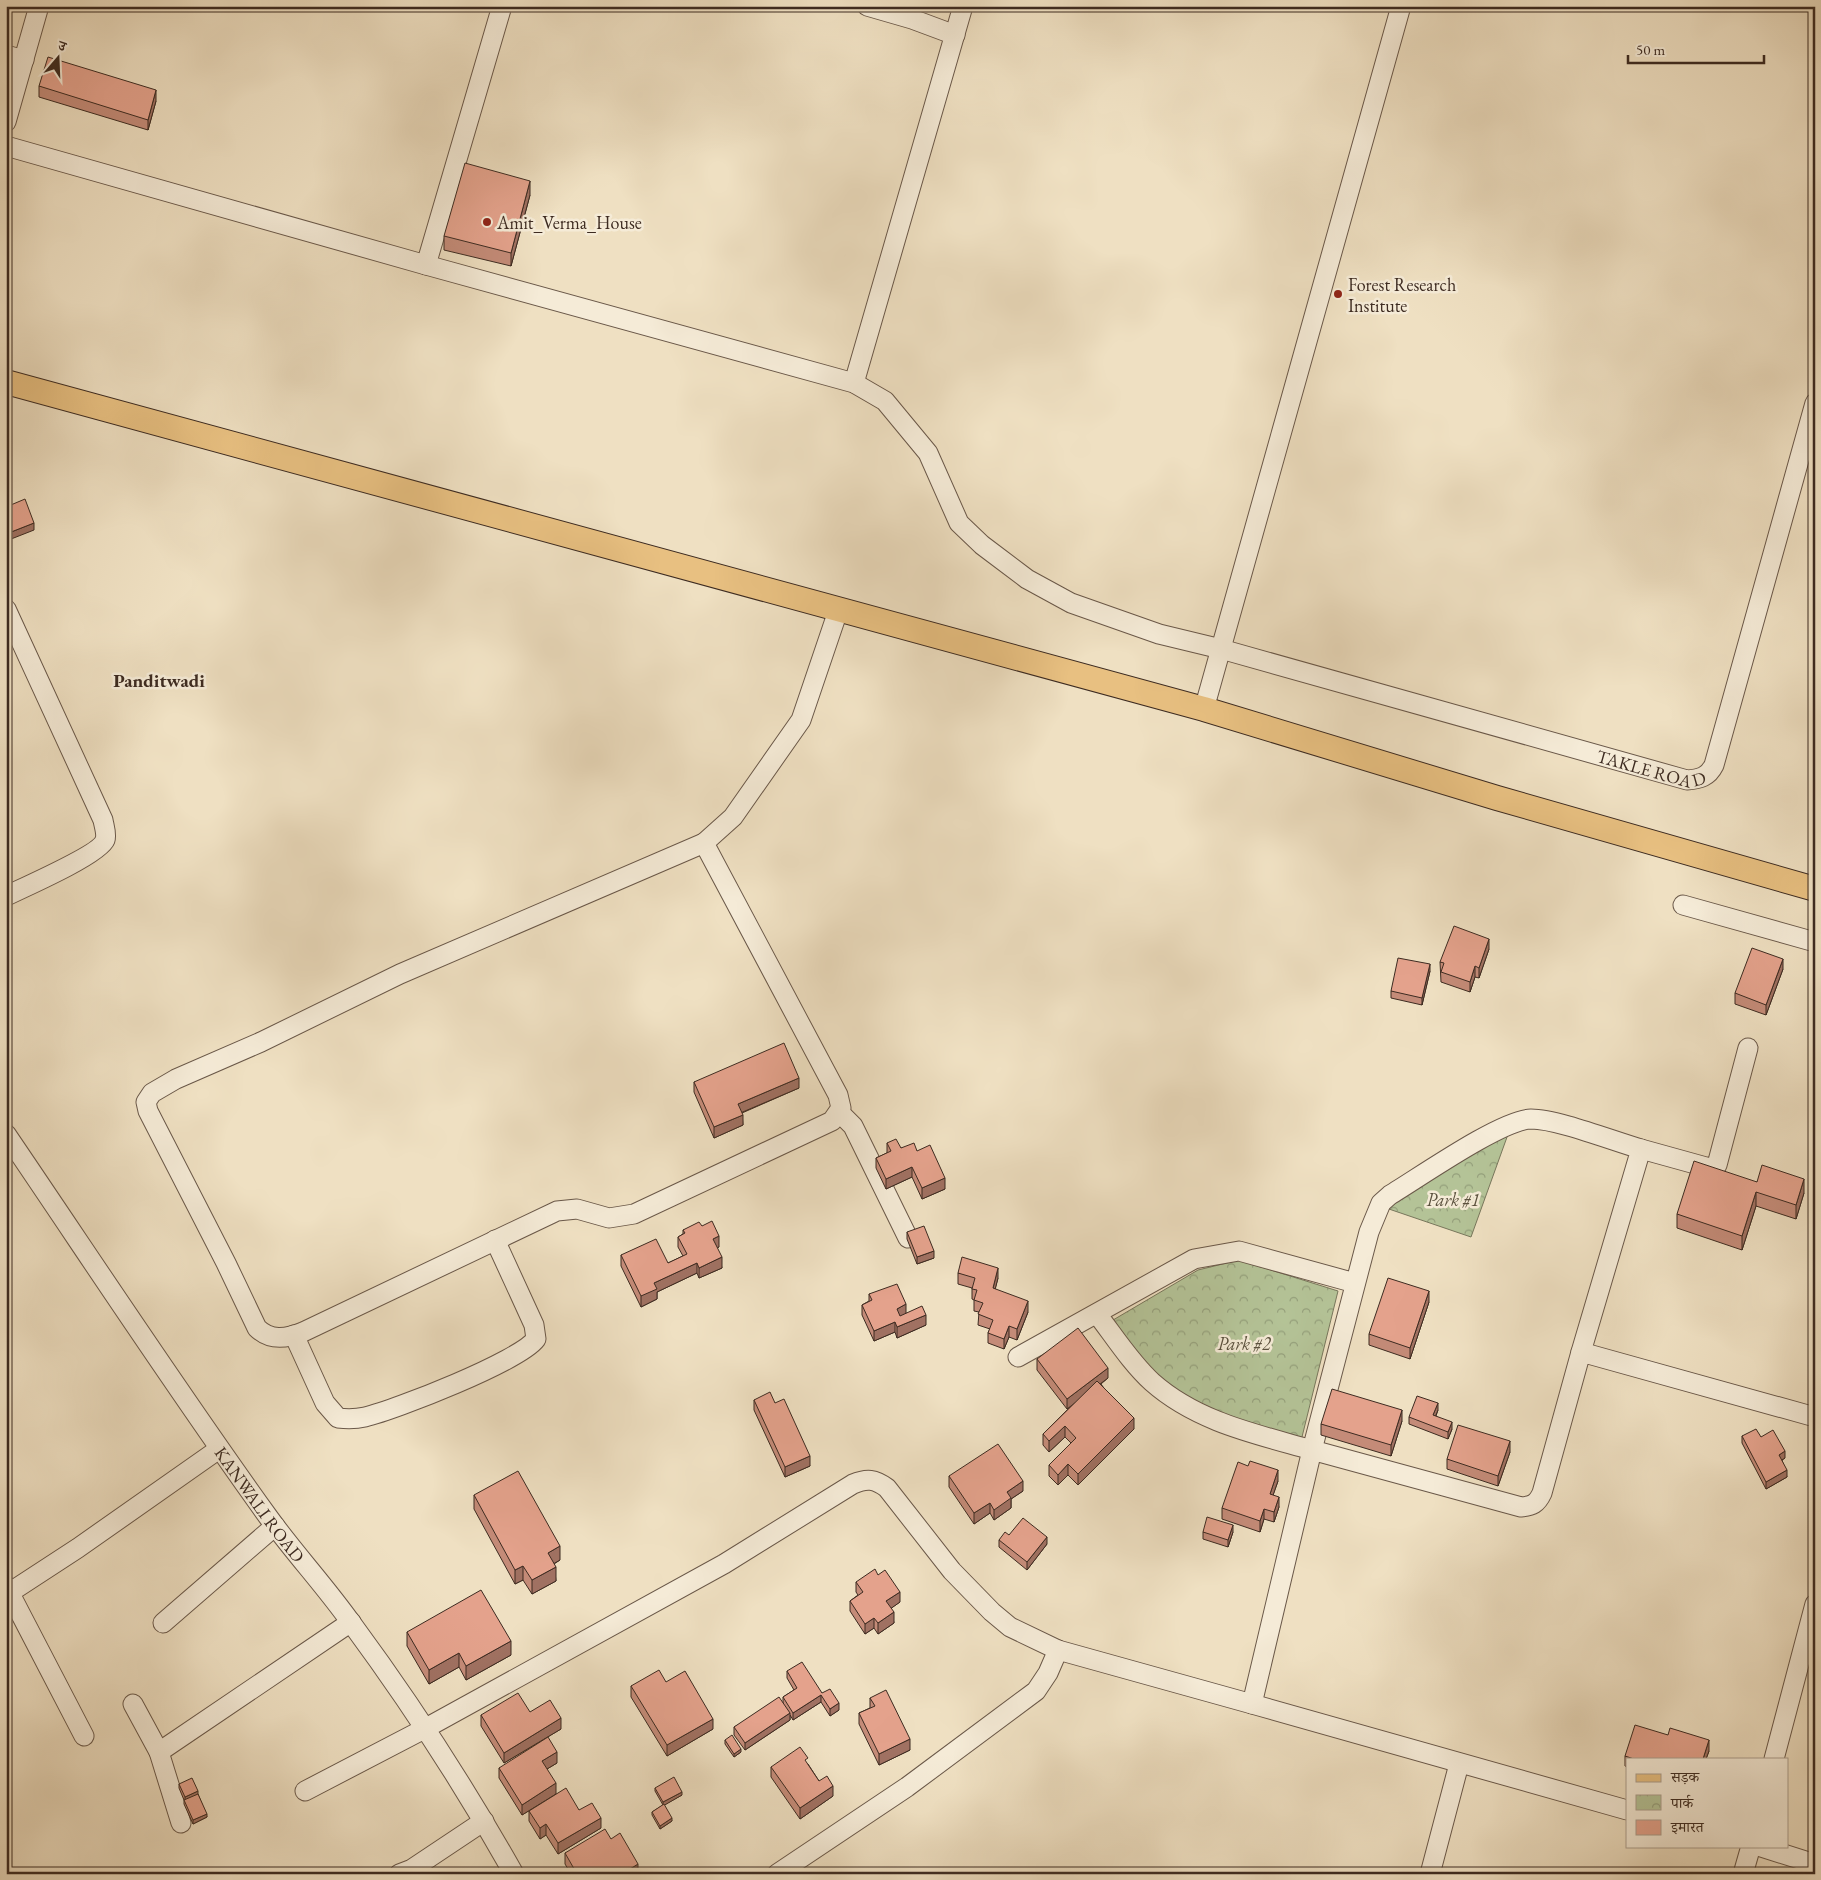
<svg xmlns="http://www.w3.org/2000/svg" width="1821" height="1880" font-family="'EB Garamond','Noto Serif Devanagari',serif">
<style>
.park{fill:url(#park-crowns);stroke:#78775c}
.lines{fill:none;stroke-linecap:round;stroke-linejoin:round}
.minor-casing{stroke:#6a5849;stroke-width:21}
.major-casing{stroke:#3d2b21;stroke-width:26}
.minor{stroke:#f5ebd7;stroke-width:19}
.major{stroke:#e8c081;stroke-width:24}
.wall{fill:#c48b78;stroke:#3d2b21}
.shaded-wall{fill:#a07162;stroke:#3d2b21}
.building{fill:#e4a28c;stroke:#3d2b21}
.poi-dot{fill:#8f2418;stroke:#f5ebd7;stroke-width:2}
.labels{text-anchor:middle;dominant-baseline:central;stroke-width:5;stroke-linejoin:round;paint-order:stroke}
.poi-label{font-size:18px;fill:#3d2b21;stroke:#f5ebd7;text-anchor:start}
.street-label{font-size:18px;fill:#3d2b21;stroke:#f5ebd7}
.park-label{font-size:18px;font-style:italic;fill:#5b513e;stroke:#f5ebd7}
.neighbourhood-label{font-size:19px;font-weight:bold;fill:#3d2b21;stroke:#f5ebd7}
</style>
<defs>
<pattern id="park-crowns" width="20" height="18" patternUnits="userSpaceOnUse" patternTransform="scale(1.25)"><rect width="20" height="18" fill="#b4c397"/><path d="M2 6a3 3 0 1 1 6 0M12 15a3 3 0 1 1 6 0" fill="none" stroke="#949f7b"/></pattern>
</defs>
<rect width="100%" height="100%" fill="#efe0c2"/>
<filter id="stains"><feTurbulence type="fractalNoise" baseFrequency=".004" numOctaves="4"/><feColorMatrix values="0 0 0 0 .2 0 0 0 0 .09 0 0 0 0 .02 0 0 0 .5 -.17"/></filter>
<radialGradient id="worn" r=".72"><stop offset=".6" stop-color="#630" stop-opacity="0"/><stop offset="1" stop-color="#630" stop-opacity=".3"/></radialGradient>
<path class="park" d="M 1511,1126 L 1471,1237 L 1383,1207 Z
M 1239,1260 L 1338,1291 L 1301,1441 L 1216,1419 L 1142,1367 L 1108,1323 L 1198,1270 Z"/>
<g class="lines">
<g class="minor-casing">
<g id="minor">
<path d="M 867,6 L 912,19 L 955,35"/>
<path d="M 6,55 L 24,60"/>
<path d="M 6,122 L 39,6"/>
<path d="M 6,146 L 426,265 L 502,6"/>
<path id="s1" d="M 426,265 L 854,383 L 885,401 L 928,453 L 959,523 L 982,545 L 1027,579 L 1071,603 L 1159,634 L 1221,649 L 1687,780 C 1700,779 1708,777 1714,765 L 1815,403"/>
<path d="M 854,383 L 963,6"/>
<path d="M 6,609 L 103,820 C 104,826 107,834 105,840 C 100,854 23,888 6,896"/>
<path d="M 1204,709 L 1401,6"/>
<path d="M 704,843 L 838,1095 L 841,1108 L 832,1121 L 634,1214 L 609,1218 L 577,1209 L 557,1211 L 303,1332 C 286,1339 270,1341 257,1328 L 226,1263 L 148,1111 L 146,1102 L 152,1093 L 176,1079 L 261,1042 L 400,974 Z"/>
<path d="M 704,843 L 733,817 L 801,720 L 839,608"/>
<path d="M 1683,905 L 1815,942"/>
<path d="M 839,1112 L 853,1126 L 908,1238"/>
<path id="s2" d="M 6,1134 C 93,1262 178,1392 269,1518 C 295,1554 326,1587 352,1624 C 411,1704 465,1787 514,1874"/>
<path d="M 1641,1149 L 1706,1167 L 1713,1168 L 1717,1165 L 1748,1048"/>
<path d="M 1097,1314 C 1114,1336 1131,1363 1152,1382 C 1197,1422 1256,1434 1312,1450 L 1369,1232 L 1381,1203 L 1390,1195 C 1420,1177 1501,1120 1531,1119 C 1557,1119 1613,1141 1641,1149 L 1581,1352"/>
<path d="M 294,1335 L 325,1403 L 338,1418 C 347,1419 356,1419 365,1417 C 395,1410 520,1361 536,1339 L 534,1325 L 495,1240"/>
<path d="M 1018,1357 L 1194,1259 L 1239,1251 L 1355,1283"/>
<path d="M 6,1586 L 84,1736"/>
<path d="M 6,1595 L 78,1548 L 219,1449"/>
<path d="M 163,1623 L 275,1526"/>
<path d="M 133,1704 L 159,1752 L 181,1823"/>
<path d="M 1252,1704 L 1627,1810"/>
<path d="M 159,1752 L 351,1622"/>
<path d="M 1774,1759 L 1815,1604"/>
<path d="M 305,1791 L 426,1728 L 724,1564 L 853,1484 C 867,1478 875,1479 887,1488 L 952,1571 L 992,1612 L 1010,1627 L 1058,1650 L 1252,1704 L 1312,1450 L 1521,1507 C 1532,1506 1537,1504 1542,1493 L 1581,1352 L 1815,1417"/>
<path d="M 1758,1846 L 1815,1864"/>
<path d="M 399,1874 L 412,1869 L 484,1821"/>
<path d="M 777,1874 L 907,1787 L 1036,1691 L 1048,1673 L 1058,1650"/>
<path d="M 1430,1874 L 1459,1764"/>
<path d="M 1743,1874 L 1751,1846"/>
</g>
</g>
<g class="major-casing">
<path id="major" d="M 6,382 L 1204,709 L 1497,798 L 1815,889"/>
</g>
<use href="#minor" class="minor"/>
<use href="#major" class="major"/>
</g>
<path class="wall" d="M 39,86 L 156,101 L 148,130 L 39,97 Z
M 530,195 L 511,266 L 444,250 L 444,236 Z
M 1489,949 L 1479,978 L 1475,977 L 1470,992 L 1441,982 L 1440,962 Z
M 1783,969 L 1766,1015 L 1735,1004 L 1735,993 Z
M 1430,971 L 1422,1005 L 1391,998 L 1391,991 Z
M 694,1082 L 799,1088 L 742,1113 L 743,1125 L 714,1138 L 694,1092 Z
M 887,1143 L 901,1148 L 917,1151 L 945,1189 L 922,1199 L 912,1177 L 886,1189 L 876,1168 L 876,1158 L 887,1153 Z
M 1757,1182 L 1804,1193 L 1796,1219 L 1756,1206 L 1742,1250 L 1677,1228 L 1677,1214 Z
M 702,1226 L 719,1247 L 717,1248 L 722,1268 L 699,1278 L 697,1273 L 657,1292 L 657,1299 L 641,1307 L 621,1266 L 621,1255 L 668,1263 L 683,1256 L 678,1247 L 678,1237 L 683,1234 L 683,1230 Z
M 907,1232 L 934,1258 L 917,1264 L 907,1239 Z
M 958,1273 L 998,1278 L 995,1289 L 1028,1312 L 1017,1340 L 1009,1337 L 1004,1349 L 988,1343 L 988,1333 L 990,1329 L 978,1325 L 979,1312 L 974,1311 L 974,1300 L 972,1299 L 972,1288 L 958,1284 Z
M 869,1294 L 906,1313 L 926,1325 L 897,1338 L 895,1332 L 874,1341 L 862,1315 L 862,1305 L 869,1301 Z
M 1429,1302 L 1410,1359 L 1369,1345 L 1369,1334 Z
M 1037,1359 L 1108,1378 L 1101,1384 L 1134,1429 L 1078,1485 L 1068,1475 L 1058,1485 L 1049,1476 L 1049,1465 L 1071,1443 L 1065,1437 L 1049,1452 L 1043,1445 L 1043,1434 L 1071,1406 L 1067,1409 L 1037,1370 Z
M 754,1400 L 775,1403 L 810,1466 L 785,1477 L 754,1410 Z
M 1438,1410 L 1436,1416 L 1452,1429 L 1448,1439 L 1409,1424 L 1409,1417 Z
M 1402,1421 L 1391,1456 L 1321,1435 L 1321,1424 Z
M 1742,1436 L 1761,1437 L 1785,1458 L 1782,1460 L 1787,1477 L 1766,1489 L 1742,1443 Z
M 1510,1452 L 1498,1486 L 1447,1469 L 1447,1459 Z
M 949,1476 L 1023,1491 L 1011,1499 L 1011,1508 L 994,1520 L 990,1513 L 974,1524 L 949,1487 Z
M 1278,1481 L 1273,1495 L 1279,1507 L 1274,1522 L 1264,1519 L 1260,1532 L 1222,1519 L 1222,1508 Z
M 474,1495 L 560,1560 L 554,1564 L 556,1581 L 532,1594 L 523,1580 L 515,1584 L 474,1509 Z
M 1203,1532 L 1233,1532 L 1228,1547 L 1203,1539 Z
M 1009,1535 L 1047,1544 L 1027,1570 L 999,1547 L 999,1540 Z
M 856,1582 L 900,1602 L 891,1608 L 894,1623 L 878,1634 L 874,1628 L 865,1634 L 850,1611 L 850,1601 L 858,1595 L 856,1592 Z
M 407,1632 L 511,1655 L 466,1680 L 459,1667 L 429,1684 L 407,1646 Z
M 787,1671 L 822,1693 L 839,1710 L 830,1716 L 821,1702 L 793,1720 L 790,1715 L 790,1720 L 745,1750 L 734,1735 L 734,1727 L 783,1703 L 783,1697 L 794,1690 L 787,1678 Z
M 666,1682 L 713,1729 L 667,1756 L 631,1697 L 631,1686 Z
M 870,1698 L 910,1750 L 879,1765 L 859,1724 L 859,1713 L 870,1708 Z
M 481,1715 L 561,1729 L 504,1763 L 481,1726 Z
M 725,1740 L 741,1752 L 734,1757 L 725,1744 Z
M 1709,1751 L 1706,1759 L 1627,1759 L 1627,1767 L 1625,1766 L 1625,1756 Z
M 557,1763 L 547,1769 L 556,1794 L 522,1815 L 499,1778 L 499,1768 Z
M 808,1764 L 819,1781 L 833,1796 L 800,1819 L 771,1777 L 771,1767 Z
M 179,1784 L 198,1794 L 207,1817 L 193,1824 L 184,1804 L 184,1800 L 179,1788 Z
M 655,1788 L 682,1795 L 664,1805 L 672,1821 L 660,1829 L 652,1815 L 652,1812 L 663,1805 L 655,1791 Z
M 579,1810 L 601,1828 L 558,1854 L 546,1835 L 540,1839 L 529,1821 L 529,1811 Z
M 611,1839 L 638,1874 L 571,1874 L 565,1864 L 565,1853 Z"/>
<path class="shaded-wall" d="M 156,90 L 156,101 L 148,130 L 148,120 Z
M 530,181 L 530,195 L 511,266 L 511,253 Z
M 34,523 L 34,530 L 6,541 L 6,534 Z
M 1489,939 L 1489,949 L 1479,978 L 1479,968 Z
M 1783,959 L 1783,969 L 1766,1015 L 1766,1005 Z
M 1430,964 L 1430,971 L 1422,1005 L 1422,998 Z
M 1475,966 L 1475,977 L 1470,992 L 1470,982 Z
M 799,1078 L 799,1088 L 738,1114 L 738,1104 Z
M 743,1115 L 743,1125 L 714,1138 L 714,1127 Z
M 912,1167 L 912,1177 L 886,1189 L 886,1179 Z
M 945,1178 L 945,1189 L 922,1199 L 922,1188 Z
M 1804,1179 L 1804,1193 L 1796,1219 L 1796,1205 Z
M 1756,1192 L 1756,1206 L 1742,1250 L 1742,1236 Z
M 719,1236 L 719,1247 L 713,1250 L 713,1239 Z
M 934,1251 L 934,1258 L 917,1264 L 917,1257 Z
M 722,1257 L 722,1268 L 699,1278 L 699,1268 Z
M 697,1263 L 697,1273 L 657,1292 L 657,1299 L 641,1307 L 641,1296 L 654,1283 Z
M 998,1268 L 998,1278 L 993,1298 L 993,1288 Z
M 1429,1291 L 1429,1302 L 1410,1359 L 1410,1348 Z
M 1028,1301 L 1028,1312 L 1017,1340 L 1017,1329 Z
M 906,1304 L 906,1315 L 897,1319 L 897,1309 Z
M 926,1315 L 926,1325 L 897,1338 L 897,1327 Z
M 895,1322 L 895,1332 L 874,1341 L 874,1331 Z
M 1009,1326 L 1009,1337 L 1004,1349 L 1004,1339 Z
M 1108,1368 L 1108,1378 L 1067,1409 L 1067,1399 Z
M 1438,1403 L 1438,1410 L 1433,1422 L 1433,1415 Z
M 1402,1410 L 1402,1421 L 1391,1456 L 1391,1445 Z
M 1134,1418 L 1134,1429 L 1078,1485 L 1078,1474 Z
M 1452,1422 L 1452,1429 L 1448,1439 L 1448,1432 Z
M 1065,1426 L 1065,1437 L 1049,1452 L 1049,1441 Z
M 1510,1441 L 1510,1452 L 1498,1486 L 1498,1476 Z
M 1785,1451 L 1785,1458 L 1779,1462 L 1779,1455 Z
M 810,1456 L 810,1466 L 785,1477 L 785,1467 Z
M 1068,1464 L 1068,1475 L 1058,1485 L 1058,1475 Z
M 1278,1470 L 1278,1481 L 1270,1504 L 1270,1494 Z
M 1787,1470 L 1787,1477 L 1766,1489 L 1766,1482 Z
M 1023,1481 L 1023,1491 L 1011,1499 L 1011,1508 L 994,1520 L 994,1510 L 1007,1492 Z
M 1279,1497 L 1279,1507 L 1274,1522 L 1274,1512 Z
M 990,1503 L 990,1513 L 974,1524 L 974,1513 Z
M 1264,1509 L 1264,1519 L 1260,1532 L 1260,1521 Z
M 1233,1525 L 1233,1532 L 1228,1547 L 1228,1540 Z
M 1047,1537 L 1047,1544 L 1027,1570 L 1027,1562 Z
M 560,1546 L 560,1560 L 548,1567 L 548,1553 Z
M 523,1566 L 523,1580 L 515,1584 L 515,1570 Z
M 556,1567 L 556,1581 L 532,1594 L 532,1580 Z
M 900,1592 L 900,1602 L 886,1612 L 886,1601 Z
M 894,1612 L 894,1623 L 878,1634 L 878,1623 Z
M 874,1618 L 874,1628 L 865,1634 L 865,1624 Z
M 511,1641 L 511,1655 L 466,1680 L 466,1666 Z
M 459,1653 L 459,1667 L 429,1684 L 429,1670 Z
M 821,1695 L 821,1702 L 793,1720 L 793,1713 Z
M 839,1703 L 839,1710 L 830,1716 L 830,1709 Z
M 790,1713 L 790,1720 L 745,1750 L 745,1743 Z
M 561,1718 L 561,1729 L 504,1763 L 504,1753 Z
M 713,1719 L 713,1729 L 667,1756 L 667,1745 Z
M 910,1739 L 910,1750 L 879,1765 L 879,1754 Z
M 1709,1740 L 1709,1751 L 1706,1759 L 1703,1759 Z
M 741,1749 L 741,1752 L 734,1757 L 734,1754 Z
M 557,1752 L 557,1763 L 542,1772 L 542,1761 Z
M 556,1783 L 556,1794 L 522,1815 L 522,1805 Z
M 833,1786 L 833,1796 L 800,1819 L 800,1808 Z
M 198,1791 L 198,1795 L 185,1801 L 185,1797 Z
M 682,1792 L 682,1795 L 663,1806 L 663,1802 Z
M 207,1814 L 207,1817 L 193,1824 L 193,1820 Z
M 601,1818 L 601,1828 L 558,1854 L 558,1843 Z
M 672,1818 L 672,1821 L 660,1829 L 660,1826 Z
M 546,1824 L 546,1835 L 540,1839 L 540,1828 Z
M 638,1864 L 638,1874 L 622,1874 Z"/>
<path class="building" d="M 48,57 L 156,90 L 148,120 L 39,86 Z
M 465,163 L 530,181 L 511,253 L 444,236 Z
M 25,499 L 34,523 L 6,534 L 6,507 Z
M 1454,926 L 1489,939 L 1479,968 L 1475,966 L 1470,982 L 1441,972 L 1444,963 L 1440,962 Z
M 1752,948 L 1783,959 L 1766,1005 L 1735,993 Z
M 1398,958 L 1430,964 L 1422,998 L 1391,991 Z
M 784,1043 L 799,1078 L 738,1104 L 743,1115 L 714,1127 L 694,1082 Z
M 896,1139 L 901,1148 L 914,1143 L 917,1151 L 930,1145 L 945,1178 L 922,1188 L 912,1167 L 886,1179 L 876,1158 L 891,1151 L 887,1143 Z
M 1694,1161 L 1757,1182 L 1762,1165 L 1804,1179 L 1796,1205 L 1756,1192 L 1742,1236 L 1677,1214 Z
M 712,1221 L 719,1236 L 713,1239 L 722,1257 L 699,1268 L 697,1263 L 654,1283 L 657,1289 L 641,1296 L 621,1255 L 656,1239 L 668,1263 L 687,1254 L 678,1237 L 685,1233 L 683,1230 L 699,1222 L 702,1226 Z
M 924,1226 L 934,1251 L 917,1257 L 907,1232 Z
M 962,1257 L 998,1268 L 993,1288 L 1028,1301 L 1017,1329 L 1009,1326 L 1004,1339 L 988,1333 L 993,1320 L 978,1314 L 983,1303 L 974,1300 L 977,1290 L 972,1289 L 975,1278 L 958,1273 Z
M 1388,1278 L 1429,1291 L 1410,1348 L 1369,1334 Z
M 897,1284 L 906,1304 L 897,1309 L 900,1316 L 922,1306 L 926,1315 L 897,1327 L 895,1322 L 874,1331 L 862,1305 L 872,1300 L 869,1294 Z
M 1078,1328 L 1108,1368 L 1067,1399 L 1037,1359 Z
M 1097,1381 L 1134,1418 L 1078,1474 L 1068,1464 L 1058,1475 L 1049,1465 L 1076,1438 L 1065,1426 L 1049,1441 L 1043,1434 Z
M 1332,1389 L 1402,1410 L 1391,1445 L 1321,1424 Z
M 770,1392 L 775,1403 L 784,1399 L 810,1456 L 785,1467 L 754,1400 Z
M 1417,1396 L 1438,1403 L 1433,1415 L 1452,1422 L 1448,1432 L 1409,1417 Z
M 1458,1425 L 1510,1441 L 1498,1476 L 1447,1459 Z
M 1756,1429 L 1761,1437 L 1773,1430 L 1785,1451 L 1779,1455 L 1787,1470 L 1766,1482 L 1742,1436 Z
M 998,1444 L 1023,1481 L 1007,1492 L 1011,1498 L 994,1510 L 990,1503 L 974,1513 L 949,1476 Z
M 1250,1461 L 1278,1470 L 1270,1494 L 1279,1497 L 1274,1512 L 1264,1509 L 1260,1521 L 1222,1508 L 1238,1462 L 1248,1466 Z
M 518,1471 L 560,1546 L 548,1553 L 556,1567 L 532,1580 L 523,1566 L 515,1570 L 474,1495 Z
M 1207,1517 L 1233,1525 L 1228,1540 L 1203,1532 Z
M 1023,1518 L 1047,1537 L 1027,1562 L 999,1540 L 1005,1532 L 1009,1535 Z
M 875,1569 L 878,1575 L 885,1570 L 900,1592 L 886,1601 L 894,1612 L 878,1623 L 874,1618 L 865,1624 L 850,1601 L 863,1592 L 856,1582 Z
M 481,1590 L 511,1641 L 466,1666 L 459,1653 L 429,1670 L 407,1632 Z
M 802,1662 L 822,1693 L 830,1689 L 839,1703 L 830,1709 L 821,1695 L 793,1713 L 783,1697 L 797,1688 L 787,1671 Z
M 659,1670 L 666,1682 L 685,1671 L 713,1719 L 667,1745 L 631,1686 Z
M 886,1690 L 910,1739 L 879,1754 L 859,1713 L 875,1706 L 870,1698 Z
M 518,1693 L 530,1712 L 550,1700 L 561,1718 L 504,1753 L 481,1715 Z
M 779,1697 L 790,1713 L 745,1743 L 734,1727 Z
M 1635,1725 L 1668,1735 L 1670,1728 L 1709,1740 L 1703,1759 L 1634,1759 L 1625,1756 Z
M 732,1735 L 741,1749 L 734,1754 L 725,1740 Z
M 548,1737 L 557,1752 L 542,1761 L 556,1783 L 522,1805 L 499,1768 Z
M 800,1747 L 808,1758 L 805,1760 L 819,1781 L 827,1776 L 833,1786 L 800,1808 L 771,1767 Z
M 674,1777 L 682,1792 L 663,1802 L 655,1788 Z
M 192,1778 L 198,1791 L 185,1797 L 179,1784 Z
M 566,1788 L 579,1810 L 592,1803 L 601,1818 L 558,1843 L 546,1824 L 540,1828 L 529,1811 Z
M 198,1794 L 207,1814 L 193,1820 L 184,1800 Z
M 664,1804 L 672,1818 L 660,1826 L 652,1812 Z
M 605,1829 L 611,1839 L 620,1833 L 638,1864 L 622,1874 L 577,1874 L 565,1853 Z"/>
<g class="poi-dot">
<circle cx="487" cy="222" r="5"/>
<circle cx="1338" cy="294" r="5"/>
</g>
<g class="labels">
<g class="poi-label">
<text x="497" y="222">Amit_Verma_House</text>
<text x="1348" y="284">Forest Research<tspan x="1348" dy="21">Institute</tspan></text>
</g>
<g class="street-label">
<text stroke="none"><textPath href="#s1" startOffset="1366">TAKLE ROAD</textPath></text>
<text stroke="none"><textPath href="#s2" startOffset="449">KANWALI ROAD</textPath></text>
</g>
<g class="park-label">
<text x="1453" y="1199">Park #1</text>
<text x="1244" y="1343">Park #2</text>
</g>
<g class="neighbourhood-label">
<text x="159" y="680">Panditwadi</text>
</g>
</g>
<rect width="1821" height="1880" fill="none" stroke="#efe0c2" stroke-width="25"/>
<rect x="8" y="8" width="1806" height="1865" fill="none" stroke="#3d2b21" stroke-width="2.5"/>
<rect x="12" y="12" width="1796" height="1855" fill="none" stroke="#3d2b21"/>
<rect x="1626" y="1758" width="162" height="90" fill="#f5ebd7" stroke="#ab9e8e"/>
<rect x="1636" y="1774" width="25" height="8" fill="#e8c081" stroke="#ab9e8e"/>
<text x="1671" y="1782" font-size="15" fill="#3d2b21">सड़क</text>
<rect x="1636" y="1795" width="25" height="15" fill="url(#park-crowns)" stroke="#ab9e8e"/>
<text x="1671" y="1808" font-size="15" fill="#3d2b21">पार्क</text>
<rect x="1636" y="1820" width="25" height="15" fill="#e4a28c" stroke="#ab9e8e"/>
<text x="1671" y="1832" font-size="15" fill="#3d2b21">इमारत</text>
<g transform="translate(58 58) rotate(19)" stroke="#f5ebd7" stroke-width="4" paint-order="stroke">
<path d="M0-4L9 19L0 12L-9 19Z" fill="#3d2b21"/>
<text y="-8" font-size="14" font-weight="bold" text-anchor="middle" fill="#3d2b21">उ</text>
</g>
<path d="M1628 55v8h136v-8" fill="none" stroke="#3d2b21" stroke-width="2.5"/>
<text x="1636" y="55" font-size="15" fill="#3d2b21" stroke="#f5ebd7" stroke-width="4" paint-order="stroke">50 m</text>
<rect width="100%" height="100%" filter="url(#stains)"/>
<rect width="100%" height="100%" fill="url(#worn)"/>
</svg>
